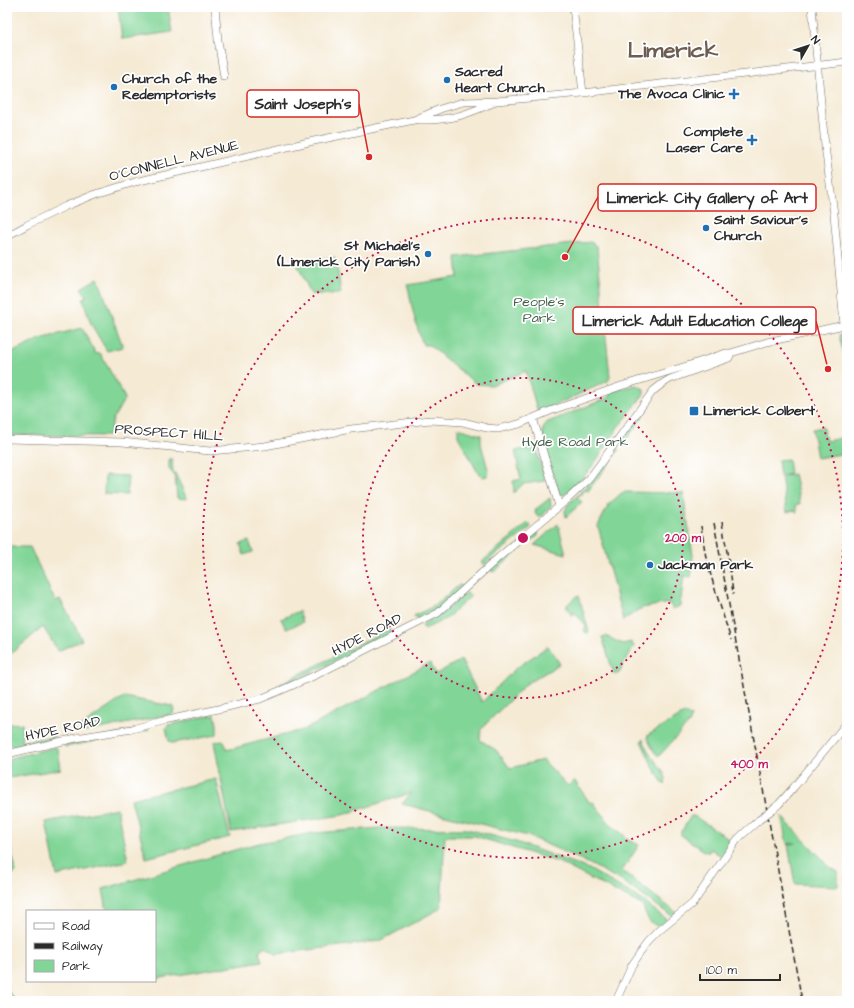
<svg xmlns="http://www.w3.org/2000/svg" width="854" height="1008" font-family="'Architects Daughter',sans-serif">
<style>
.green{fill:#81d597;stroke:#568061}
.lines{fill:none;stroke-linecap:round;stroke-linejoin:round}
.secondary-casing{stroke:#726e66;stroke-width:8}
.secondary{stroke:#fff;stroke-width:7}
.rail{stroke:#2b2b2b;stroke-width:1.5;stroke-dasharray:6 3;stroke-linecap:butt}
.secondary-bridge-casing{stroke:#726e66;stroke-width:8;stroke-linecap:butt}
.secondary-bridge{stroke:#fff;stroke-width:7}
.ring{fill:none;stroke:#c2185b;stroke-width:2;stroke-dasharray:2 4}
.poi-dot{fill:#1f6fb2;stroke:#fff;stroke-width:1.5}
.labels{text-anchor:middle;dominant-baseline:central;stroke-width:3.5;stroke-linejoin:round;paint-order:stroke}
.poi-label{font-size:14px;font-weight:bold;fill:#2b2b2b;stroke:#fff;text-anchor:start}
.street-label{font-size:14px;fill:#2b2b2b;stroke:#fff}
.park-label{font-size:14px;fill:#455e4b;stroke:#fff}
.town-label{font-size:22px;font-weight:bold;fill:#6c5c52;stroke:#fff}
.centre{fill:#c2185b;stroke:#fff;stroke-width:2}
.ring-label{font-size:12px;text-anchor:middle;font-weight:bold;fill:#c2185b;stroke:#fff;stroke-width:3.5;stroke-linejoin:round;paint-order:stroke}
.leader{fill:none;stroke:#d62828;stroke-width:1.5}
.callout-dot{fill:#d62828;stroke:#fff;stroke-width:1.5}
.callout{fill:#fff;stroke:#d62828;stroke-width:1.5}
.callout-label{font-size:15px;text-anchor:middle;font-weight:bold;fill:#2b2b2b}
</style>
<rect width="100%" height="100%" fill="#fff"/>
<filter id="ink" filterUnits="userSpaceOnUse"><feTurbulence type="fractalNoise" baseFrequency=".025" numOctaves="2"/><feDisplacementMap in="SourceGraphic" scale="8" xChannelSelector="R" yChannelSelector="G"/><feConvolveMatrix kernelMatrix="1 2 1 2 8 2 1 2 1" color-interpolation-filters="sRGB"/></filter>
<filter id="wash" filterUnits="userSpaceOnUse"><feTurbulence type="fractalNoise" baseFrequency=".012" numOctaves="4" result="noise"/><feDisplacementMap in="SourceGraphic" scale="16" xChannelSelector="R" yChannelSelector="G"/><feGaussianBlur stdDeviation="0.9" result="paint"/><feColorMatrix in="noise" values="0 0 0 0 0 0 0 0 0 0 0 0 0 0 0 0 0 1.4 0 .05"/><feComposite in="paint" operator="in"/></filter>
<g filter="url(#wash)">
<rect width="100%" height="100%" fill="#f5ead4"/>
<path class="green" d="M 118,7 L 168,7 L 172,32 L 122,39 Z
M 591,242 L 597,247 L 610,377 L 608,381 L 538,413 L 526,371 L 492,385 L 476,384 L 429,345 L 423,345 C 416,325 411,306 408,285 L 458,277 L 456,257 Z
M 334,257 L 336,260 L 341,293 L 339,294 L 311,294 L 297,264 Z
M 98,278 L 123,347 L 107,351 L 91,324 L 83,299 L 87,296 L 81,288 Z
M 82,328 L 96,354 L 100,353 L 125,398 L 113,419 L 109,436 L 7,435 L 7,355 L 40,339 Z
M 839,335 L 847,337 L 847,352 L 843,352 Z
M 636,385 L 644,389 L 644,394 L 626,418 L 617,428 L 615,433 C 600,455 586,479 564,495 L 560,495 L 557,488 L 556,480 L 554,479 L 548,461 L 549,457 C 546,447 537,429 548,422 L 610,397 L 609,392 Z
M 646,408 L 647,409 L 647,410 L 625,442 L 623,441 L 622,439 L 643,409 Z
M 823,427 L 826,441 L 846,437 L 847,453 L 817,458 L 812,429 Z
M 458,428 L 481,435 L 481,444 L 489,473 L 487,476 L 483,477 L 477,471 L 458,436 Z
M 536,447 L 545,481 L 523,484 L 514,493 L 513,481 L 521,479 L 515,451 Z
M 617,447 L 619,450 L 588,491 L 585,490 L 577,498 L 582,502 L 566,517 L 565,511 L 568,504 L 576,497 L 591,481 Z
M 169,459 L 172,459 L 173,471 L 175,473 L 187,499 L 177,498 L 175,476 L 169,469 Z
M 788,459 L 790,474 L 780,476 L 778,460 Z
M 794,474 L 800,504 L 796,505 L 797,512 L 796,512 L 795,510 L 787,512 L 781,477 Z
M 105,475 L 128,476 L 127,495 L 104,494 Z
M 623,492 L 683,493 L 693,555 L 691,577 L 684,576 L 680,606 L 673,609 L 669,603 L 642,608 L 623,620 L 598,526 L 609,504 Z
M 550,498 L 551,506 L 543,515 L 538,517 L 535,513 L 536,509 Z
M 528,523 L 531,526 L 529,529 L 494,556 L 486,564 L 482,564 L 483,561 Z
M 558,524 L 566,554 L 534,545 Z
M 534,532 L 538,533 L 538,536 L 525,545 L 495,571 L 492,572 L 490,570 L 491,567 Z
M 249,541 L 253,552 L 244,555 L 240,544 Z
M 7,547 L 30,547 L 55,601 L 60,599 L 63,605 L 69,615 L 82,640 L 58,651 L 43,627 L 7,657 Z
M 459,585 L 461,585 L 462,588 L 442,607 L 418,620 L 415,618 L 414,616 L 436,605 Z
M 467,593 L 471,596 L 447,618 L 425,629 L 422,626 L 423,624 L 442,614 L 465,594 Z
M 576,596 L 579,596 L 589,632 L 586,633 L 584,631 L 586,626 L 574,612 L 572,616 L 567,608 L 567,605 Z
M 299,611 L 303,622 L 286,629 L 281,619 Z
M 387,630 L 391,630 L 392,633 L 323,667 L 278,687 L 278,685 L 280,684 Z
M 605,636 L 623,644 L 631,642 L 634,646 L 618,674 L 614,674 L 602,637 Z
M 548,646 L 560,664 L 526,684 L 481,729 L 480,740 L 496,750 L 510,768 L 543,760 L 568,786 L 574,780 L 590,803 L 593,802 L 611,825 L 625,836 L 626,839 L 639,845 L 622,871 L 677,913 L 672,916 L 620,880 L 582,860 L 528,836 L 402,804 L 411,793 L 342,815 L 231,832 L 214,742 L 224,741 L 227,750 L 306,729 L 430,663 L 436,674 L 461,660 L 482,702 L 515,669 Z
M 124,697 L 172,706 L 174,708 L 173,714 L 85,732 L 82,731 L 82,729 L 83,725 Z
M 684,714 L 687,714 L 691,717 L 690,722 L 659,756 C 653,753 651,745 647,738 L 648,735 Z
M 213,715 L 215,715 L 217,724 L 217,734 L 211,736 L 173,743 L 169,741 L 166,728 L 168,725 Z
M 7,723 L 22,724 L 22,742 L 55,736 L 46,741 L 14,747 L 7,743 Z
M 147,728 L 149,730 L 66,747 L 64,746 L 66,745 Z
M 643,739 L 649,753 L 663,771 L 666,778 L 665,785 C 654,772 648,756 641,741 Z
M 56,747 L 58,749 L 61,769 L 9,778 L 7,774 L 8,761 L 11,758 Z
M 216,779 L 230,837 L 146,858 L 131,799 Z
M 117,808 L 128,861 L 57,876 L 46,822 Z
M 691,816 L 694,816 L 728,838 L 731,843 L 721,856 L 711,849 L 709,852 L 706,852 L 681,835 L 681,832 Z
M 781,816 L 831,868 L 838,872 L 838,886 L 795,884 L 788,845 L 796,843 L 787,844 Z
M 379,828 L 467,829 L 516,842 L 589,869 L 642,900 L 667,920 L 660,927 L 649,921 L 642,905 L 558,862 L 475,836 L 445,836 L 441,908 L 380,941 L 276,954 L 264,946 L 259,952 L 262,961 L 155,979 L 155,911 L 107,911 L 103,889 L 238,849 L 259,843 L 314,833 Z
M 7,831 L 16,871 L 14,874 L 7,876 Z"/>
</g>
<g filter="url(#ink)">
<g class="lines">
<g class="secondary-casing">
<path id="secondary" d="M 215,7 L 218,40 L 224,77
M 573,7 L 583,93
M 812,7 L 825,146 L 834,214 L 844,325
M 419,120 C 430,120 442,120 454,117 C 468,114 480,108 493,103
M 7,236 L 27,225 L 66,206 L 96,194 L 135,182 L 309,142 L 414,120 L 440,109 L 463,102 L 497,101 L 583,93 L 847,62
M 533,418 L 559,506
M 7,439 L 122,442 L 210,451 L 265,446 L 351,429 L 430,420 L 463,422 L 487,428 L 498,429 L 519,424 L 550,411 L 621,386 L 693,364 L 726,353 L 731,353 L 767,342 L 844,325 L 847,322
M 7,754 L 76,738 L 132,729 L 163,721 L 223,708 L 260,699 L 284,689 L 318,674 L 438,613 L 499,557 L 569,498 L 589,479 L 653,391 L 662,384 L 670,379 L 729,358 L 731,353
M 773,809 L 779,804 L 794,787 L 847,723
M 7,993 L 13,1001
M 616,1001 L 632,965 L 641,952 L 649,941 L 660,930 L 693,903 L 737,840 L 743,834 L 759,820"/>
</g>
<use href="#secondary" class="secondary"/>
<path class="rail" d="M 722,522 L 731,576 L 733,594
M 714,523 L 802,1001
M 701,526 L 706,558 L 714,586 L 731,640"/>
<g class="secondary-bridge-casing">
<path id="secondary-bridge" d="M 759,820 L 773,809"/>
</g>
<use href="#secondary-bridge" class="secondary-bridge"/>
</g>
</g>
<g class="ring">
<circle cx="523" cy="538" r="160"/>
<circle cx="523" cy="538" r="320"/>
</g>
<g class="poi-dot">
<circle cx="447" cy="80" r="4"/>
<circle cx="114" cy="87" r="4"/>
<path d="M732 88h4v4h4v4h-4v4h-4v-4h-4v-4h4z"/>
<path d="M750 134h4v4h4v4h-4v4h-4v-4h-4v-4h4z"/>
<circle cx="706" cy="228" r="4"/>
<circle cx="428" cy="254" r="4"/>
<rect x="689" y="406" width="10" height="10" rx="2"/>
<circle cx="650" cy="565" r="4"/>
</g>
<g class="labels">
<g class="poi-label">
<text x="455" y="72">Sacred<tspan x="455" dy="16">Heart Church</tspan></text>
<text x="122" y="79">Church of the<tspan x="122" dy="16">Redemptorists</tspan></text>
<text x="725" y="94" text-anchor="end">The Avoca Clinic</text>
<text x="743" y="132" text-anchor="end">Complete<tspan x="743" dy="16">Laser Care</tspan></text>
<text x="714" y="220">Saint Saviour's<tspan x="714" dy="16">Church</tspan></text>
<text x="420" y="246" text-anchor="end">St Michael's<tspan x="420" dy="16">(Limerick City Parish)</tspan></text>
<text x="703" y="411">Limerick Colbert</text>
<text x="658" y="565">Jackman Park</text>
</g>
<g class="street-label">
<text transform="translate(174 161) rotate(-14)">O'CONNELL AVENUE</text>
<text transform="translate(169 433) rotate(4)">PROSPECT HILL</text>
<text transform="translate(367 635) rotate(-27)">HYDE ROAD</text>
<text transform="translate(63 729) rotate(-12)">HYDE ROAD</text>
</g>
<g class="park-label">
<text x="539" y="302">People's<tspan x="539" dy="16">Park</tspan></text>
<text x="575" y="442">Hyde Road Park</text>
</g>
<g class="town-label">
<text x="673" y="50">Limerick</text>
</g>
</g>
<circle cx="523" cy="538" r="6" class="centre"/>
<g class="ring-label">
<text x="683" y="542">200 m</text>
<text x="749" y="768">400 m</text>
</g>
<path class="leader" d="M369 157L359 104M565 257L598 197M828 369L816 321"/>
<g class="callout-dot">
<circle cx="369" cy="157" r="4"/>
<circle cx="565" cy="257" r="4"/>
<circle cx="828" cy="369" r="4"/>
</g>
<g class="callout">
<rect x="247" y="90" width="112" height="27" rx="4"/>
<rect x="598" y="184" width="218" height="27" rx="4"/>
<rect x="573" y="307" width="243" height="27" rx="4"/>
</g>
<g class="callout-label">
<text x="303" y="109">Saint Joseph's</text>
<text x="707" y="203">Limerick City Gallery of Art</text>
<text x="695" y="326">Limerick Adult Education College</text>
</g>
<rect width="854" height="1008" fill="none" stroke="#fff" stroke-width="24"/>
<rect x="26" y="910" width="130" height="72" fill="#ffffff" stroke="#aaaaaa"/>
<rect x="34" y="923" width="20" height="6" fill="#ffffff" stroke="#aaaaaa"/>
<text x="62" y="930" font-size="12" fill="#2b2b2b">Road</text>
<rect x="34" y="943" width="20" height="6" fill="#2b2b2b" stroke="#aaaaaa"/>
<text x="62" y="950" font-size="12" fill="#2b2b2b">Railway</text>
<rect x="34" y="960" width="20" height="12" fill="#81d597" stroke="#aaaaaa"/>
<text x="62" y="970" font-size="12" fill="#2b2b2b">Park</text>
<g transform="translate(808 46) rotate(51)" stroke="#ffffff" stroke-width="3" paint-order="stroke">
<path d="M0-3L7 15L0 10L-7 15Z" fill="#2b2b2b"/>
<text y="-6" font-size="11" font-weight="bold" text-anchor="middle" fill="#2b2b2b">N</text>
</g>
<path d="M700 974v6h80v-6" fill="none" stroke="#2b2b2b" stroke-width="2"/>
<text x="706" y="974" font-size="12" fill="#2b2b2b" stroke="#ffffff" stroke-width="3" paint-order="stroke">100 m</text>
</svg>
